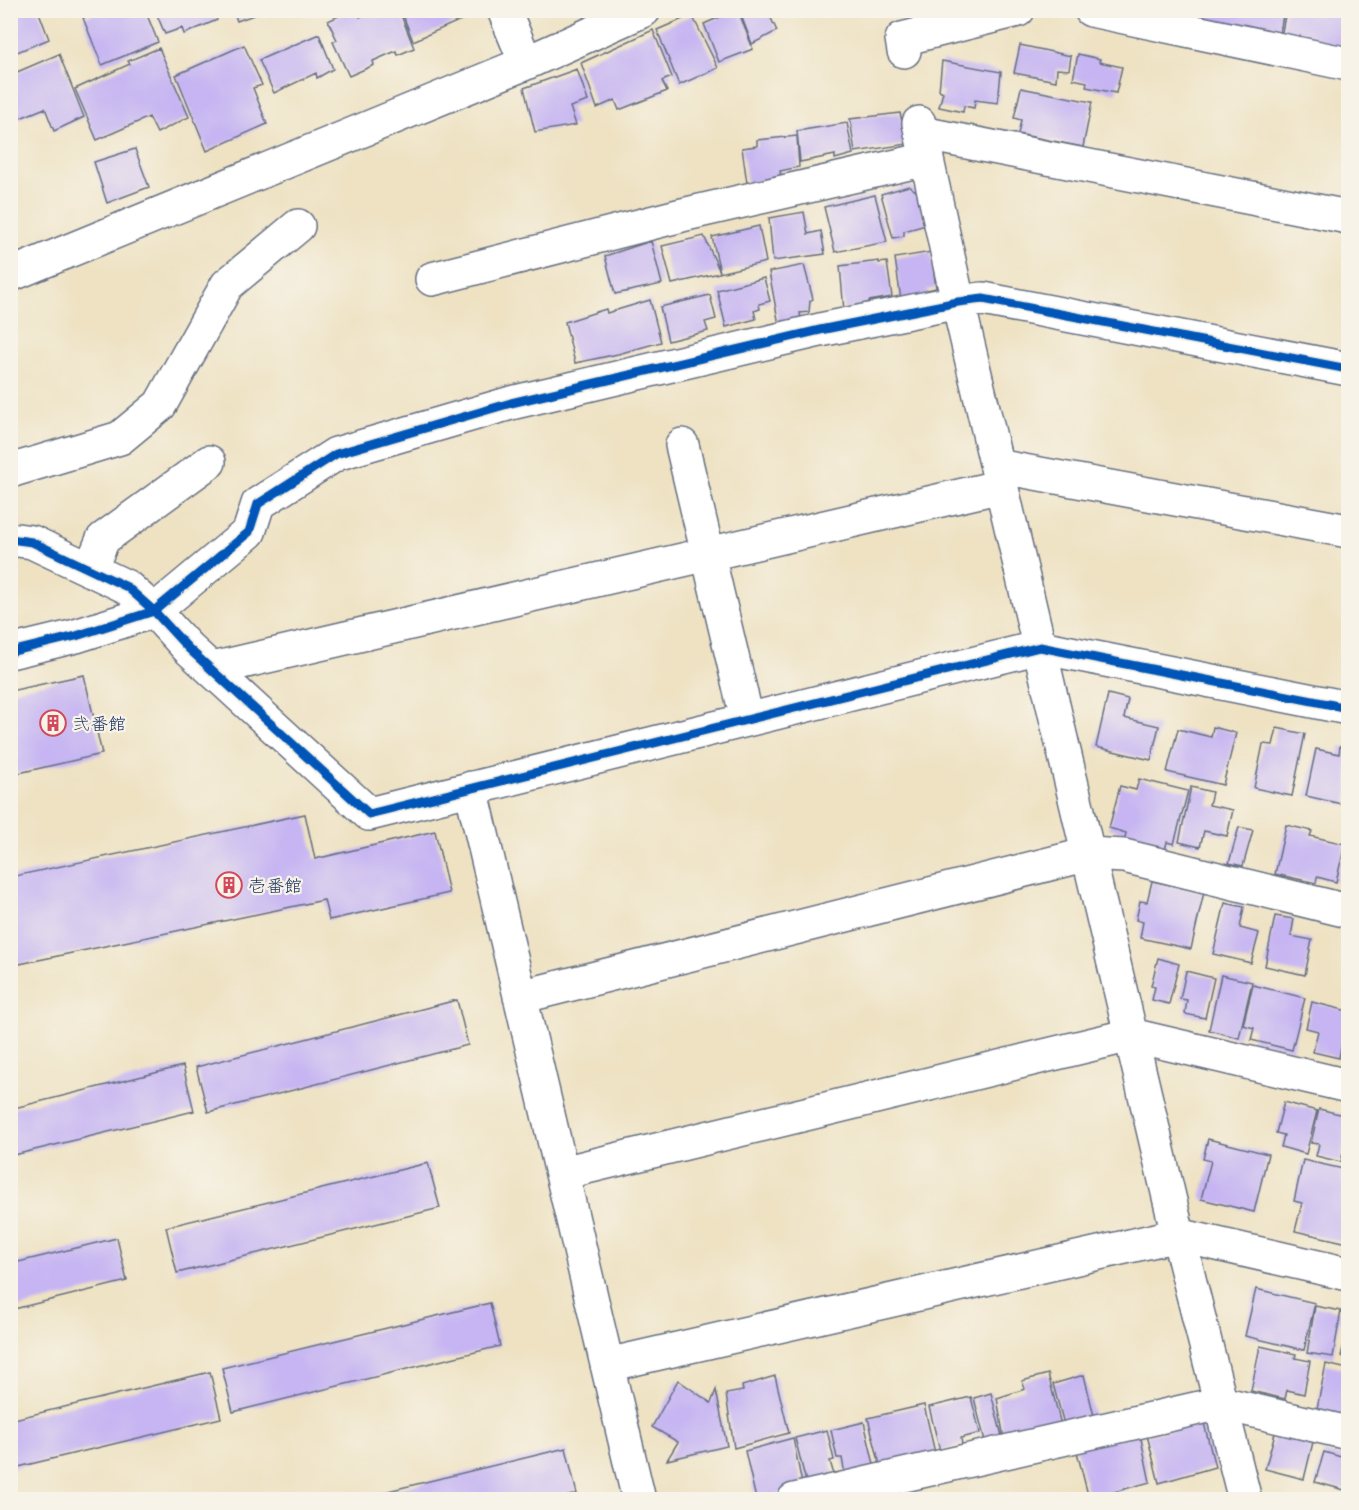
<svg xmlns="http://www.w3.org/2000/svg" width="1359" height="1510" font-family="Delius,'Klee One',sans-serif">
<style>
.building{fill:#c6b5f2}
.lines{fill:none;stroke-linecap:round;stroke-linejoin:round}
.minor-casing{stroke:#656e81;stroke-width:36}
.minor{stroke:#fff;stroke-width:33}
.cycleway-casing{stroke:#f7f3e8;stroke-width:13}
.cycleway{stroke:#0057b8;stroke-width:9}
.labels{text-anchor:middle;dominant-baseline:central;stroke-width:4.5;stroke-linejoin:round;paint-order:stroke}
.poi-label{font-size:18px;fill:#1b2f5e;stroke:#f7f3e8;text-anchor:start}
</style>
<rect width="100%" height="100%" fill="#f7f3e8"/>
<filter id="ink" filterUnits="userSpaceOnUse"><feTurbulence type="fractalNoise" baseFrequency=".0167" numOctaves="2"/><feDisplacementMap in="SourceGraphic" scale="12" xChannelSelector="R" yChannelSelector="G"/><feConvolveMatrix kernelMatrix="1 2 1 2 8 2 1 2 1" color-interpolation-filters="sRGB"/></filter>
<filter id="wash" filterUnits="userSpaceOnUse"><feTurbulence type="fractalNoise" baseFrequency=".008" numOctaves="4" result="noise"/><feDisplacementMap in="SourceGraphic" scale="24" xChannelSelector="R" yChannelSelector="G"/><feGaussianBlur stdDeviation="1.35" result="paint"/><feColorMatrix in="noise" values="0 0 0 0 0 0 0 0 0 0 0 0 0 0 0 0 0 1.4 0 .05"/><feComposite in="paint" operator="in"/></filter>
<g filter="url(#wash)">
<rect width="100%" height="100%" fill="#eee2c3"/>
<g id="blocks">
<path class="building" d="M 24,10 L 38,10 L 49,39 L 10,55 L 10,16 Z
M 100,10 L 145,10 L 158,42 L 102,65 L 83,18 Z
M 155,10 L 219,10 L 219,11 L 214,13 L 217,20 L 184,34 L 182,28 L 165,34 Z
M 233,10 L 265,10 L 265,11 L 237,21 Z
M 351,10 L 357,10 L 360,17 L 374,10 L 399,10 L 414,48 L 398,55 L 396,51 L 373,61 L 374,65 L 349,76 L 333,42 L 337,40 L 328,21 Z
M 401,10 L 473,10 L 475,14 L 413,41 Z
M 736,10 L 738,10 L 753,49 L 719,62 L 704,24 Z
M 739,10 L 767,10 L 777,31 L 752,44 Z
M 1198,10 L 1284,10 L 1279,37 L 1196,21 Z
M 1286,10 L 1348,10 L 1348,51 L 1281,37 Z
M 692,15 L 718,68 L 679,85 L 657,30 Z
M 653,30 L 672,77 L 662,81 L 667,91 L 619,110 L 615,100 L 597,108 L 581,63 Z
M 319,34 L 333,69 L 317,78 L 316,73 L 274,93 L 259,60 Z
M 244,45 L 262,85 L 253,88 L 267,124 L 207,151 L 176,75 Z
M 1020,45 L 1071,56 L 1069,70 L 1057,69 L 1056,81 L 1014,73 Z
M 159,48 L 189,117 L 157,133 L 149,117 L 97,140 L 75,89 L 130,64 L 128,61 Z
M 59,54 L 84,117 L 54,131 L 45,108 L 13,121 L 10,114 L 10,95 L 12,94 L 10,90 L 10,75 Z
M 1078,54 L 1100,59 L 1099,62 L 1122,67 L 1116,93 L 1086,87 L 1087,82 L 1073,79 Z
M 942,61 L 1001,72 L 998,103 L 975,100 L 974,108 L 964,106 L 963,112 L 939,107 L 943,92 L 939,90 Z
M 577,69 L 588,101 L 570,107 L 576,125 L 535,132 L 524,88 Z
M 1021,88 L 1092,102 L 1083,147 L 1018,134 L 1021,120 L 1014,118 Z
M 900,113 L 908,144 L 855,152 L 850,119 Z
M 847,123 L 853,154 L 835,159 L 835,155 L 800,162 L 797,131 Z
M 797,136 L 799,167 L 780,171 L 781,176 L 747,183 L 742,148 L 757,146 L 757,140 Z
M 135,149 L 149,187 L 107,203 L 94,162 Z
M 909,186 L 917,192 L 926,225 L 904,231 L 904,236 L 893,238 L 881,194 Z
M 875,195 L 887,242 L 835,252 L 824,207 Z
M 804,212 L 808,234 L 821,231 L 825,254 L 773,261 L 769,218 Z
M 759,226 L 766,262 L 672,284 L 662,246 L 704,236 L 720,272 L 712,237 Z
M 651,241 L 662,284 L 615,294 L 605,256 Z
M 931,252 L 936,288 L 927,290 L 928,296 L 901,300 L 895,258 Z
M 879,261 L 879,263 L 887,262 L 892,297 L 869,301 L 869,306 L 844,311 L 840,266 Z
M 804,265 L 813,299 L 810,301 L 809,312 L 800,313 L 801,319 L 779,325 L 769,272 Z
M 764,278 L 770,301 L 759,304 L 760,309 L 754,311 L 756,319 L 726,327 L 717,290 Z
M 710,295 L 716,319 L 705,322 L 708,331 L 668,341 L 660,307 Z
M 650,300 L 661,342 L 618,354 L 575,363 L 565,322 L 606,309 L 607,313 Z
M 84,675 L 102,754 L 10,775 L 10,691 Z
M 1108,694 L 1128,699 L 1124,718 L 1159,726 L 1151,760 L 1096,747 Z
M 1213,727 L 1236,733 L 1223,785 L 1167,772 L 1178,729 L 1211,737 Z
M 1277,728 L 1305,734 L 1292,796 L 1254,788 L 1263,744 L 1273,745 Z
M 1340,746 L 1348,748 L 1348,792 L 1346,805 L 1306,796 L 1316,749 L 1339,754 Z
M 1139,779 L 1188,791 L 1174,844 L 1167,842 L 1164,854 L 1124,843 L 1126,833 L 1109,828 L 1120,786 L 1136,790 Z
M 1191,787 L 1212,792 L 1209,805 L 1233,810 L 1227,836 L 1204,831 L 1200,847 L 1179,842 Z
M 305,814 L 315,859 L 435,831 L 449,893 L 329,920 L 324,900 L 10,966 L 10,877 Z
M 1286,825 L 1312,831 L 1310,836 L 1345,844 L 1336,882 L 1317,877 L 1316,883 L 1275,874 Z
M 1239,827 L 1253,830 L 1243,866 L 1229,863 Z
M 1152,881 L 1204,892 L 1191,949 L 1140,938 L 1143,922 L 1136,920 L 1140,901 L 1147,902 Z
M 1225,903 L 1244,907 L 1240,928 L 1259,933 L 1251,963 L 1213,954 Z
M 1275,916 L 1294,919 L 1291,936 L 1312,940 L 1305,975 L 1265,966 Z
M 1158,958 L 1179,964 L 1169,1004 L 1152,1000 L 1155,987 L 1151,986 Z
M 1186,971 L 1214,978 L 1205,1018 L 1185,1014 L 1187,1000 L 1180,999 Z
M 1221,975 L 1252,982 L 1239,1038 L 1209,1030 Z
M 1253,985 L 1305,998 L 1292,1050 L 1251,1040 L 1254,1028 L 1243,1025 Z
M 457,1000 L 468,1045 L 208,1112 L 196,1067 Z
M 1312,1002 L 1348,1011 L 1339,1058 L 1313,1052 L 1318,1031 L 1306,1028 Z
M 183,1066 L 194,1111 L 10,1156 L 10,1109 Z
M 1284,1102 L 1317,1111 L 1306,1154 L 1281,1147 L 1284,1135 L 1276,1133 Z
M 1319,1109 L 1348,1116 L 1348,1132 L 1341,1162 L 1316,1156 L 1319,1144 L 1311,1143 Z
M 1208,1139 L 1268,1154 L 1254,1212 L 1201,1199 L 1211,1161 L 1203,1159 Z
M 1303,1160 L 1348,1170 L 1348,1243 L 1295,1231 L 1302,1203 L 1294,1201 Z
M 428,1163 L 440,1208 L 177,1273 L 166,1227 Z
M 117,1238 L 127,1281 L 10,1310 L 10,1264 Z
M 1256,1289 L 1315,1303 L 1304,1350 L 1245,1336 Z
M 490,1303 L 500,1346 L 233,1412 L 222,1368 Z
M 1315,1306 L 1341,1311 L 1333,1357 L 1307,1353 Z
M 1348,1328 L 1348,1358 L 1341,1356 Z
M 1260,1346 L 1296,1354 L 1295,1358 L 1310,1361 L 1304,1394 L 1287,1390 L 1285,1399 L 1251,1391 Z
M 1326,1364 L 1348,1369 L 1348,1421 L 1316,1413 Z
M 210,1372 L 221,1418 L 10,1469 L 10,1420 Z
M 1048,1374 L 1061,1425 L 1004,1439 L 997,1398 L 1025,1389 L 1022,1381 Z
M 1084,1375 L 1094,1416 L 1064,1424 L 1053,1384 Z
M 775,1376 L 789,1433 L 734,1448 L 726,1394 L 743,1391 L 742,1386 Z
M 678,1380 L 711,1403 L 716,1390 L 727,1446 L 667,1460 L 678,1442 L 652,1427 Z
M 991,1393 L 1002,1436 L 985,1441 L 974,1398 Z
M 971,1397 L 980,1433 L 961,1438 L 962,1445 L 940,1451 L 929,1407 Z
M 924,1405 L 935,1453 L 880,1465 L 868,1418 Z
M 864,1422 L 876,1473 L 846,1480 L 842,1458 L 837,1458 L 831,1430 Z
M 1204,1423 L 1215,1467 L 1159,1483 L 1147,1435 Z
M 827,1430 L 834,1460 L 830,1461 L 836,1482 L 808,1490 L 795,1438 Z
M 1275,1433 L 1313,1442 L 1304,1479 L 1265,1469 Z
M 1140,1434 L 1150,1482 L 1089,1499 L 1076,1448 Z
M 793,1438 L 803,1489 L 756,1499 L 745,1451 Z
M 566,1448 L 577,1494 L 552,1500 L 351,1500 Z
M 1324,1452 L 1348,1459 L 1348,1491 L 1315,1482 Z"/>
</g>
</g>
<g filter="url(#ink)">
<use href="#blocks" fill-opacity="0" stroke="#656e81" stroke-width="1.5"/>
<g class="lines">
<g class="minor-casing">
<path id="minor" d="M 504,10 L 526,63
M 1091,10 L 1348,64
M 904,51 L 902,39 L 1018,10
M 919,123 L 958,302 L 1178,1235 L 1245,1500
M 921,133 L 1348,217
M 10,275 L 526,63 L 644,10
M 432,279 L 682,215 L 927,159
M 682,445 L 747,719
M 997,466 L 1348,531
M 10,471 L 120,438 L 160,405 L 227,285 L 298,226
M 10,539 L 32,542 L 127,587 L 154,611 L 188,648 L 369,814 L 1040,647 L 1348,708
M 90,570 L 103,539 L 209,462
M 10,652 L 76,636 L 154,611 L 249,532 L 258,504 L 336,454 L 511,403 L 820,330 L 958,302 L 983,299 L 1348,369
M 212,669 L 1002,486
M 471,788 L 639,1500
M 520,997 L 1089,854 L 1124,856 L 1348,911
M 562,1173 L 1131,1035 L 1348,1086
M 607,1365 L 1178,1235 L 1348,1274
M 794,1500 L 1221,1403 L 1348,1433"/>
</g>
<use href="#minor" class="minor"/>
<g class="cycleway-casing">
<path id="cycleway" d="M 10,539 L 32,542 L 127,587 L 154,611 L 188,648 L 369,814 L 1040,647 L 1348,708
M 10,652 L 76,636 L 154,611 L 249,532 L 258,504 L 336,454 L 511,403 L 820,330 L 958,302 L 983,299 L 1348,369"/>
</g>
<use href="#cycleway" class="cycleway"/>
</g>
</g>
<defs>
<g id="building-ring" transform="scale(1.35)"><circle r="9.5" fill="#f7f3e8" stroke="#d1495b" stroke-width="1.5"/><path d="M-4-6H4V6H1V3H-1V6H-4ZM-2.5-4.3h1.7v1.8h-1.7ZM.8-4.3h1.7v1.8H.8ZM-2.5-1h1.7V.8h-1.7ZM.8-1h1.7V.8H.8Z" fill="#d1495b"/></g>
</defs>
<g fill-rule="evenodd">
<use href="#building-ring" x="53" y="723"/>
<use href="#building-ring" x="229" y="885"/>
</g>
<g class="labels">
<g class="poi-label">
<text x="72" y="723">弐番館</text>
<text x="248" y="885">壱番館</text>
</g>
</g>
<rect width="1359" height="1510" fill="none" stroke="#f7f3e8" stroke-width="36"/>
</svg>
